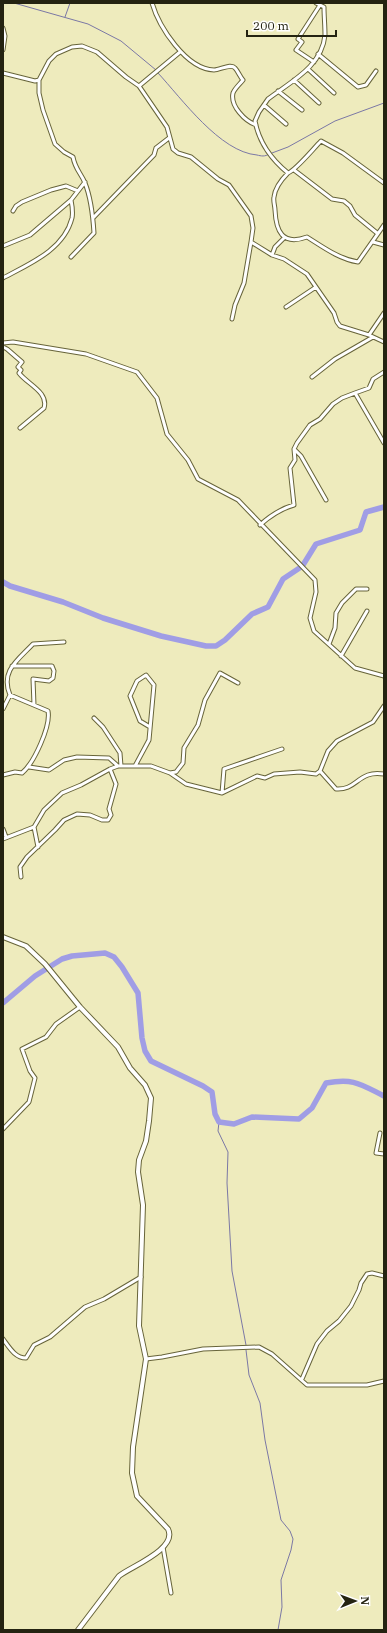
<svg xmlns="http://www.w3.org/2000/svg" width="387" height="1633" font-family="'IBM Plex Serif',serif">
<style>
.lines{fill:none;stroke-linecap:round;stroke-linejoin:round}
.stream{stroke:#7b78a5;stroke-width:1}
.river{stroke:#a09de5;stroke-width:5.5}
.minor-casing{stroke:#67643a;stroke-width:5}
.tertiary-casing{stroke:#67643a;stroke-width:6}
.minor{stroke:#fff;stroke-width:3}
.tertiary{stroke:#fff;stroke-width:4}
</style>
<rect width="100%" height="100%" fill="#eeebbd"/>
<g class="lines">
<path class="stream" d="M 14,3 L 88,24 L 121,41 L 156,70
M 65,17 L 70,3
M 158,73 C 182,99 220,152 257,155 C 261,156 265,157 269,154
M 272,153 L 288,147 L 335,121 L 384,103
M 219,1122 L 218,1131 L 228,1152 L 227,1183 L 232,1271 L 246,1345
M 246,1350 L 249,1375 L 260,1403 L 265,1440 L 281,1520 L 290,1531 L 293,1539 L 291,1550 L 281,1580 L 282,1607 L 278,1630"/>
<path class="river" d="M 303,565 L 316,544 L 360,530 L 366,512 L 384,507
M 3,582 L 10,586 L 63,602 L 103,618 L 161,636 L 206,646 L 216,646 L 225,640 L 252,614 L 268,607 L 283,579 L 301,567
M 3,1003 L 35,976 L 62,959 L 72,956 L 105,953 L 114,957 L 122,967 L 138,993 L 142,1038 L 145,1051 L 151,1061 L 203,1086 L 212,1092 L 215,1114 L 219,1122 L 234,1124 L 252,1117 L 299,1119 L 312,1108 L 326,1083 C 354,1078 360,1084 384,1096"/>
<g class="minor-casing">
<path id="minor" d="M 152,3 C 159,27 186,69 214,70 C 220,70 231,63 235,68 C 238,71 240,77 243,80 C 240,84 235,88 233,93 C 230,106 245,121 256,125
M 316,3 L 324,7 C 324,16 325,26 325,35 C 322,67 290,82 268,99 L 259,112 L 255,121 C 259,142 272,160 288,173 C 296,170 313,149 321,141 L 343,153 L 384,183
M 3,28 L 5,36 L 3,50
M 318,54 L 358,87 L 366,85 L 376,71
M 314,62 L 296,50 L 302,42 L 298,39 L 320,5
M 308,69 L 334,93
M 3,73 L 35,81 L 39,80 L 49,61 L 56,54 L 72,47 L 82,46 L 97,52 L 126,77 L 139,86 L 167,127 L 173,149 L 178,153 L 191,157 L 218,179 L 229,185 L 251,216 L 253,228 L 251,242 L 272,255 L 284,259 L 307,274 L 334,313 L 337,322 L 340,326 L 369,335 L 384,342
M 39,80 L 39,93 L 43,110 L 55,144 L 64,152 L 73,157 C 75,169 81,173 85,183 C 91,198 93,217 94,233 L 71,257
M 294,80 L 319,103
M 139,86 L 180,52
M 278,91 L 302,110
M 264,105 L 286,124
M 294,170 L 332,199 L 344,201 L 350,206 L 355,215 L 377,233
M 288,173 C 282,179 275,188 274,197 C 273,201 275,206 275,210 C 276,231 282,246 307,237 C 323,247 339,259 358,262 L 384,225
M 13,211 L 16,206 L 22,202 L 51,190 L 66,186 L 78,191
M 93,218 L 154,155 L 156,148 L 169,138
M 373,242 L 384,245
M 3,246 L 30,235 L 71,200 L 85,182
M 272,255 L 275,247 L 285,237
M 3,278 C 29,264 64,250 72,218 C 73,213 72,205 71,200
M 286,307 L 316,287
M 232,319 L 235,305 L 244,283 L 251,242
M 369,335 L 384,313
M 3,343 L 13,342 L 86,354 L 137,372 L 157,398 L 167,434 L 188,460 L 198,479 L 238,500 L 315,580 L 316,592 L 310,618 L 314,631 L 355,668 L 384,676
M 3,347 L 7,349 L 22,362 L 18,367 L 21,370 L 19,373 C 27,384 49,392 44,408 L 20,428
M 384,372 L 373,379 L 369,388 L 355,393 L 384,443
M 312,377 L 335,359 L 373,337
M 295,450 L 301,456 L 326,500
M 260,525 C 271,515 280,509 294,505 L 290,468 L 295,460 L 294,449 L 297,443 L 310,425 L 320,419 L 333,404 L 342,398 L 355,393
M 329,644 L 335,628 L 336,613 L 342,603 L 356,589 L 367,589
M 341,656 L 367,611
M 12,666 L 52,666 L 54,671 L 53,678 L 49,681 L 33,679 L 34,705
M 10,695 C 0,671 18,660 33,644 L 64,642
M 3,709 L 10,695 L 48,711 C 51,726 34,763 22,773 L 15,772 L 3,775
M 94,718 L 103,727 L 120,753 L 121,766
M 135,766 L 149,740 L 154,685 L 146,675 L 137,681 L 130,696 L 140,721 L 150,727
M 29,767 L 49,770 L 64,760 L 77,757 L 109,758 L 118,766
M 320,771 L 336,789 C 352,790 355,780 368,775 C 373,773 378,773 384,774
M 170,773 L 176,772 L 183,763 L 184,748 L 198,725 L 205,700 L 220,673 L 238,683
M 222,793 L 224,769 L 282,749
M 3,829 L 6,837
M 3,839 L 34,827
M 38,847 L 34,827 L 44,810 L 62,793 L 81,785 L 110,769
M 21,877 L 20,867 L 27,857 L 55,830 L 64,820 L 77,814 L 90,815 L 102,820 L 108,820 L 111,815 L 109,809 L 116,784 L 110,769 L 118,766 L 151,766 L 170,773 L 186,784 L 222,793 L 257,776 L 265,778 L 274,774 L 300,772 L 316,774 L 320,771 L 328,751 L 337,741 L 373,722 L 384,706
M 3,1129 L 29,1102 L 35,1078 L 30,1071 L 22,1049 L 46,1037 L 56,1024 L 80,1007
M 380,1133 L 376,1153 L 384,1154
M 3,1339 C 9,1347 15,1358 26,1358 L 34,1345 L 50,1337 L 85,1307 L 104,1299 L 141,1277
M 146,1359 L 162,1357 L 203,1349 L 259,1347 L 272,1354 L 307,1385 L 367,1385 L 384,1381
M 302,1379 L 317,1344 L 327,1331 L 339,1321 L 351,1306 L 359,1290 L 361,1283 L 367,1274 L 372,1273 L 384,1276
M 163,1547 L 171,1593"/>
</g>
<g class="tertiary-casing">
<path id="tertiary" d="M 3,937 L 26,946 L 45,964 L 80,1007 L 118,1047 L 130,1068 L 145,1085 L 151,1098 L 149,1121 L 146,1141 L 139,1160 L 138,1172 L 143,1205 L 139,1326 L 146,1359 L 133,1447 L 132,1473 L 137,1496 L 168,1529 C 178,1549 130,1567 119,1576 L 78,1630"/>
</g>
<use href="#minor" class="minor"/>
<use href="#tertiary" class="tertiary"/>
</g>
<rect width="387" height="1633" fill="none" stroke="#242311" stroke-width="8"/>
<g transform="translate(355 1601) rotate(89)" stroke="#ffffff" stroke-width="3" paint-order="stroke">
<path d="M0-3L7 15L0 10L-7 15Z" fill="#242311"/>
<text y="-6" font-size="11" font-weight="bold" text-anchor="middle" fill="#242311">N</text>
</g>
<path d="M247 30v6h89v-6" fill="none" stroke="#242311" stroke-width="2"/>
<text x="253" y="30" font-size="12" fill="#242311" stroke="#ffffff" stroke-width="3" paint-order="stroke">200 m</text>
</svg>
